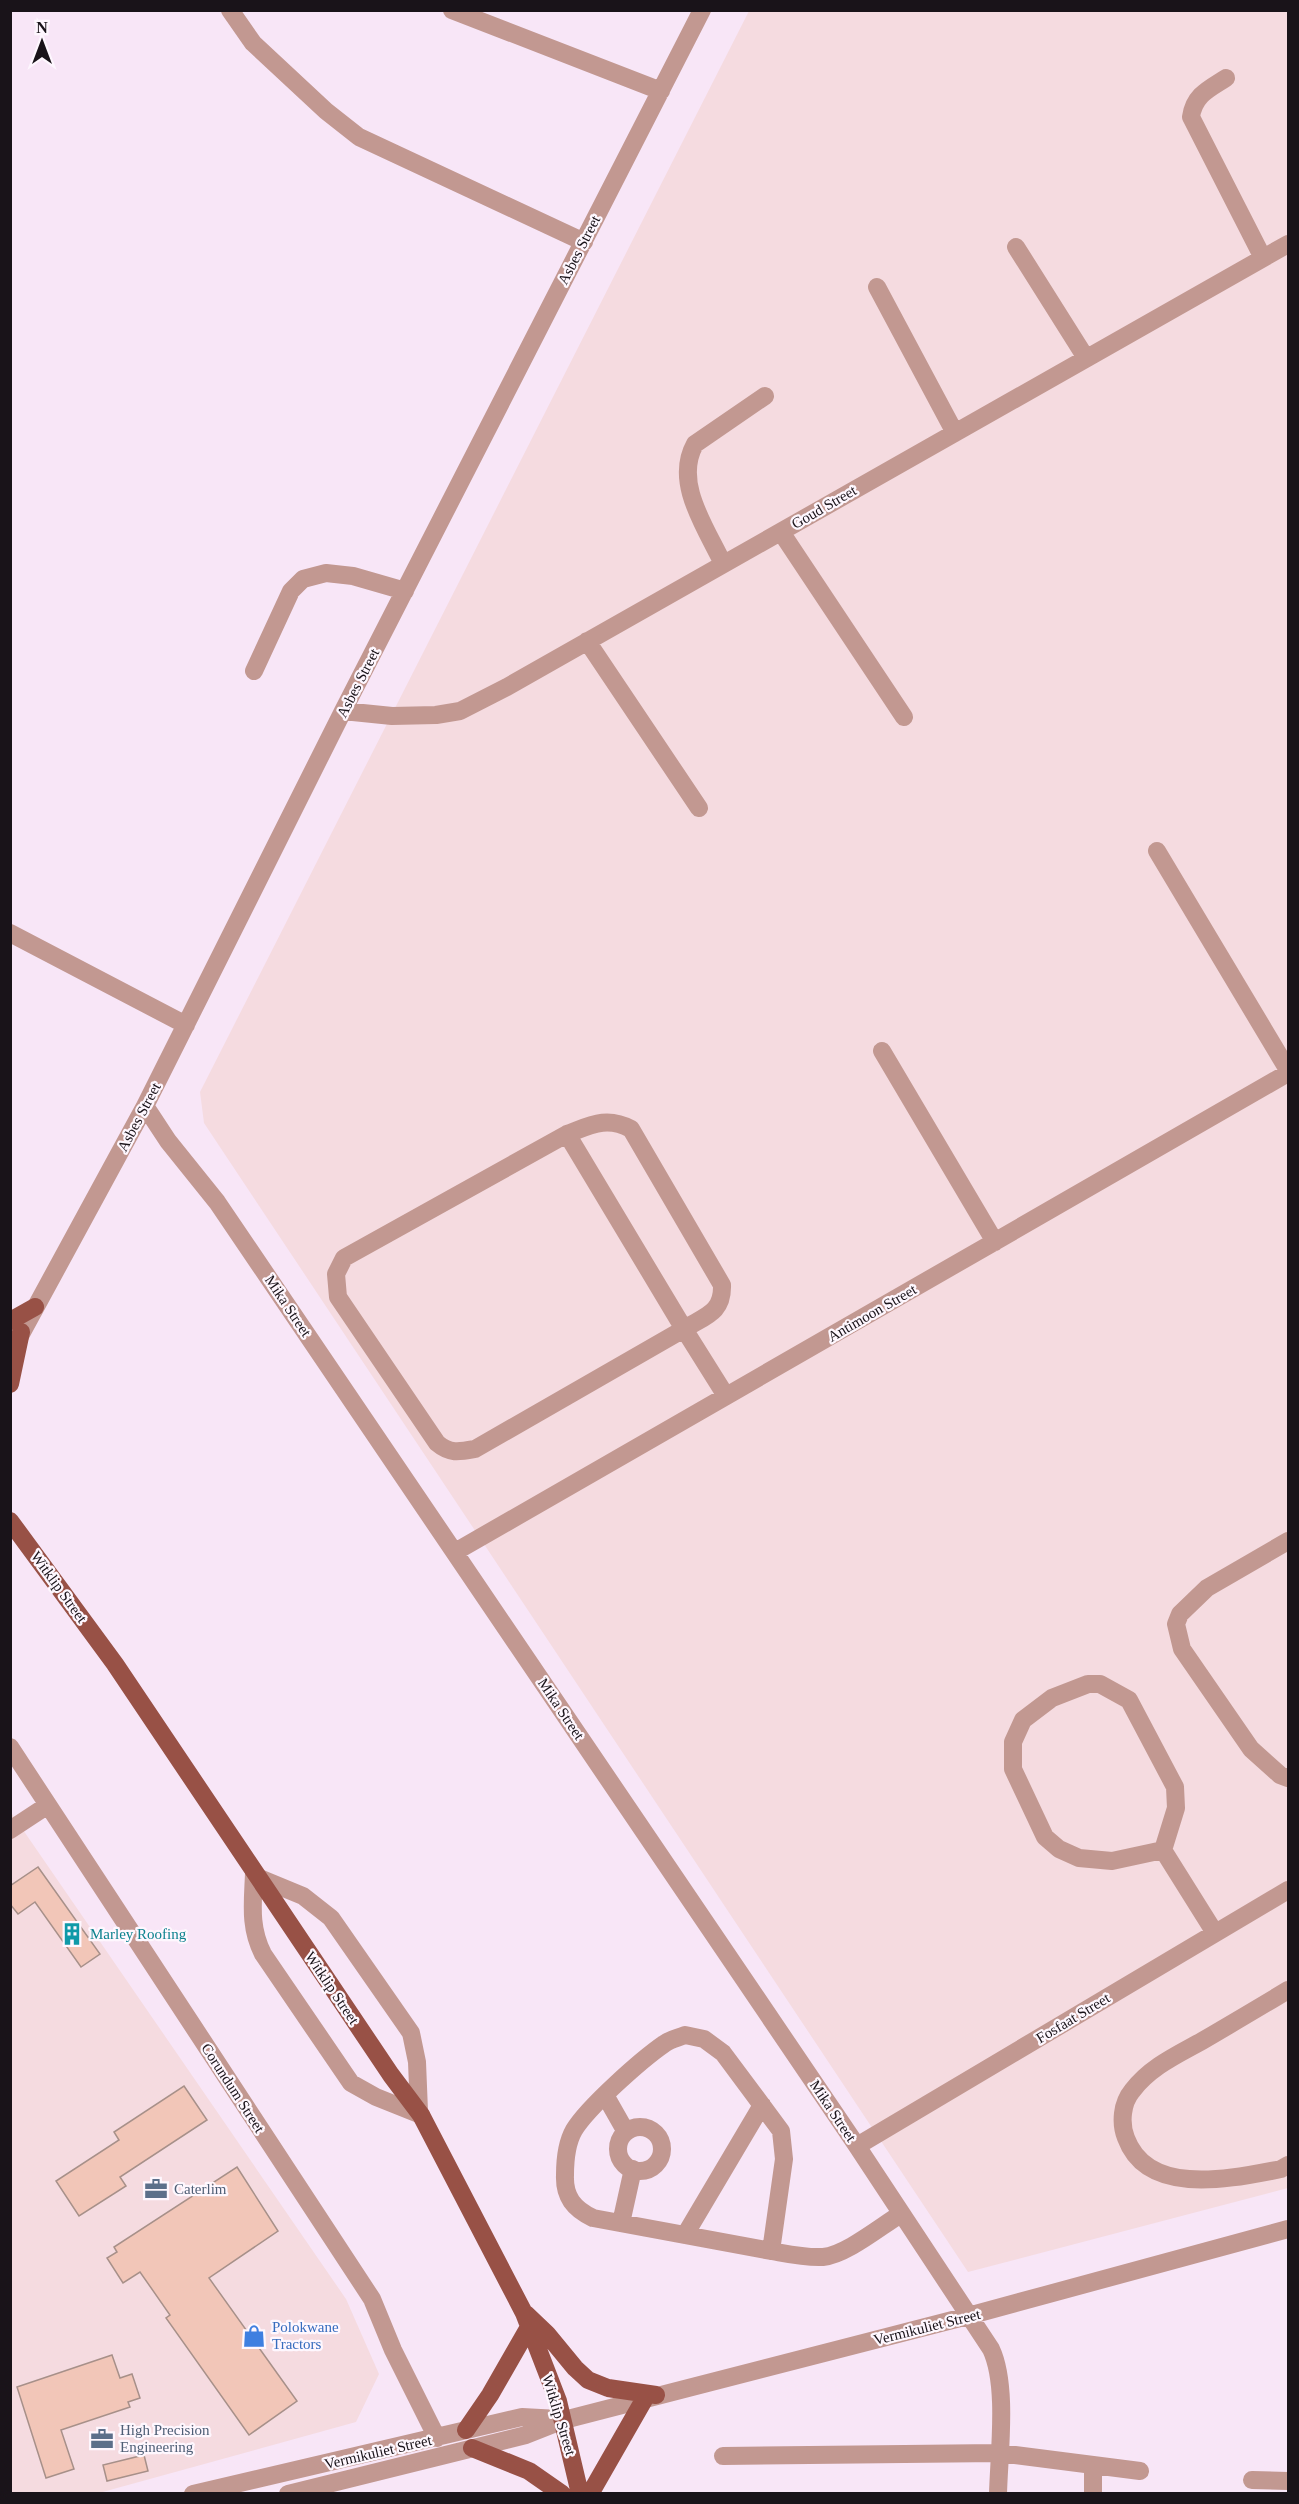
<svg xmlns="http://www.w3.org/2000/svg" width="1299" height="2504" font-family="Georgia,serif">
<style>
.industrial{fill:#f5dbe0}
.building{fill:#f2c6b8;stroke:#a79089;stroke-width:1.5}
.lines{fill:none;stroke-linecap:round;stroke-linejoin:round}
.minor{stroke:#c29891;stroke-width:18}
.major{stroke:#985146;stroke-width:18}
.labels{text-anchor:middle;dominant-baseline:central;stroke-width:4.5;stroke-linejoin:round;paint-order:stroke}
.street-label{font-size:15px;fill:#191319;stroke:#fef7fe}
.culture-label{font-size:15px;fill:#0d838f;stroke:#fef7fe;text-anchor:start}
.service-label{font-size:15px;fill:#4e5e75;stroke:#fef7fe;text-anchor:start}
.shop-label{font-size:15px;fill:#366cbe;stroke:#fef7fe;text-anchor:start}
</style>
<rect width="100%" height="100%" fill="#f8e6f7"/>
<path class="industrial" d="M 749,11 L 1288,11 L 1288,2188 L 968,2272 L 204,1123 L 200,1092 Z
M 10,1811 L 346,2299 L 379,2374 L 356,2422 L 99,2493 L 11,2493 Z"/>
<path class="building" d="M 38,1867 L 100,1954 L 81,1967 L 35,1902 L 18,1914 L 10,1904 L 10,1886 Z
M 184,2086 L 207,2120 L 120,2177 L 126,2186 L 79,2216 L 56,2181 L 119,2140 L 114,2132 Z
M 237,2167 L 278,2231 L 209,2278 L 297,2401 L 249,2435 L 166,2318 L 170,2315 L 140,2272 L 123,2283 L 107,2258 L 117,2252 L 114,2247 Z
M 112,2355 L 120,2378 L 132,2374 L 140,2398 L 128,2402 L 130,2407 L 61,2430 L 74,2469 L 46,2478 L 17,2387 Z
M 144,2455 L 148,2471 L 107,2481 L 103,2465 Z"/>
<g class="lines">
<path class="minor" d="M 230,10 L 253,43 L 326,111 L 359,137 L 584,242
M 452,10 L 661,91
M 1226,78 C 1209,89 1194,95 1191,117 L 1263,258
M 1016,247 L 1086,358
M 877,287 L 955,433
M 781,532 L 904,717
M 723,564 C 707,529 673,483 695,444 L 765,396
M 587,641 L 699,808
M 254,671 L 291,591 L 303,579 L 326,573 L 353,576 L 405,591
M 343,711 L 392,716 L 436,715 L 460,711 L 507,687 L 1288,244
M 1157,851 L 1288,1070
M 10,933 L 186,1025
M 882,1051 L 995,1242
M 145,1106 L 168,1141 L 217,1202 L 857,2146 L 991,2349 C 1008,2385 999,2453 998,2494
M 567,1134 L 684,1329 C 705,1316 723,1313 722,1285 L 631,1129 C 607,1116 591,1125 567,1134 L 344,1258 L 336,1274 L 338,1297 L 437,1443 C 450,1454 459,1452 475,1449 L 684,1329 L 726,1396
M 14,1347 L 145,1106 L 343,711 L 702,10
M 1288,1541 L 1207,1588 L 1180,1614 L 1176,1624 L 1182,1649 L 1251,1749 L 1280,1775 L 1288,1778
M 455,1552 L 1288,1073
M 10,1747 L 372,2299 L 393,2350 L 437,2438
M 10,1830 L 48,1805
M 1163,1850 L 1112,1861 L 1079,1858 L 1059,1849 L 1045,1837 L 1013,1769 L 1013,1742 L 1023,1720 L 1052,1698 L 1088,1684 L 1100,1684 L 1129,1700 L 1175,1787 L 1176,1808 L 1163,1850 L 1215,1933
M 254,1873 C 253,1902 249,1927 263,1954 L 351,2083 L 376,2097 L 421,2115
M 257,1877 L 303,1896 L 331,1918 L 411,2033 L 417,2062 L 419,2111
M 1288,1990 C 1260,2007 1231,2024 1202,2041 C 1177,2055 1150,2067 1132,2091 C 1122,2103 1120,2123 1126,2138 C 1148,2198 1233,2178 1281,2169 L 1288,2165
M 685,2035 L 704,2039 L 723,2053 L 781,2131 L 784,2159 L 771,2251 L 593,2218 C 574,2209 564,2197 565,2175 C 565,2160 566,2144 574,2130 C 588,2107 641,2060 664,2044 C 670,2039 678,2038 685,2035 Z
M 605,2095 L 626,2132
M618 2149a22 22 0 1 1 44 0a22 22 0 1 1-44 0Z
M 857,2146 L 1288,1890
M 621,2223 L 633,2169
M 685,2235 L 762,2105
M 771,2251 C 788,2254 805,2258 823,2257 C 846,2255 881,2226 901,2214
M 723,2456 L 999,2453 L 1140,2471
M 1093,2465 L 1093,2494
M 1252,2480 L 1288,2481
M 193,2494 L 522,2417 L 559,2419
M 288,2494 L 526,2435 L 564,2420 L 968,2316 L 1288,2229"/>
<path class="major" d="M 10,1321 L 35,1307
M 10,1384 L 21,1332
M 10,1521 L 115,1664 L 391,2075 L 421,2115 L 524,2313 L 558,2401 L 580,2494
M 526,2314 L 547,2334 L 575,2368 L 588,2380 L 608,2388 L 656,2395
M 466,2430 L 490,2395 L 529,2327
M 472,2448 L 529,2471 L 562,2494
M 590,2494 L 645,2398"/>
</g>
<defs>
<g id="building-bare" transform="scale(1.8)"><path d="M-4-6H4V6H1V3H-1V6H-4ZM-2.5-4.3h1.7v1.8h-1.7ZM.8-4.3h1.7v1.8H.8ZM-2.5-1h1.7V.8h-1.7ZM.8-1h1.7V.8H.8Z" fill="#0f9aa8" stroke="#fef7fe" stroke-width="2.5" paint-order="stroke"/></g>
<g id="office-bare" transform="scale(1.8)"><path d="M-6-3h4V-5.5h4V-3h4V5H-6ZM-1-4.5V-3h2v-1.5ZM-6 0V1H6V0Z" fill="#5c6f8a" stroke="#fef7fe" stroke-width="2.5" paint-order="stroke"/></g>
<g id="shop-bare" transform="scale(1.8)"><path d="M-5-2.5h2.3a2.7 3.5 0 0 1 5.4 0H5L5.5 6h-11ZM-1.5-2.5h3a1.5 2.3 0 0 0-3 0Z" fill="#3f7fe0" stroke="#fef7fe" stroke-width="2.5" paint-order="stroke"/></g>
</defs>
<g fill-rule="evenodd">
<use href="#building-bare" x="72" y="1934"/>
<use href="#office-bare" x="156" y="2189"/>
<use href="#shop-bare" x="254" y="2336"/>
<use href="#office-bare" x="102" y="2439"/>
</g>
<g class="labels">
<g class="street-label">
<text transform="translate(579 250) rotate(-63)">Asbes Street</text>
<text transform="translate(824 507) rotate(-30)">Goud Street</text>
<text transform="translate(358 683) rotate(-63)">Asbes Street</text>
<text transform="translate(139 1117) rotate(-62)">Asbes Street</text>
<text transform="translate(288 1306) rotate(56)">Mika Street</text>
<text transform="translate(872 1313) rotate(-30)">Antimoon Street</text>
<text transform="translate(59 1587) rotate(54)">Witklip Street</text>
<text transform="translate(561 1709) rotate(56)">Mika Street</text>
<text transform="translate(332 1988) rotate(56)">Witklip Street</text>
<text transform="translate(1073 2018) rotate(-31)">Fosfaat Street</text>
<text transform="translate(233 2088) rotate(57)">Corundum Street</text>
<text transform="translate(833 2111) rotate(56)">Mika Street</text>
<text transform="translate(927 2327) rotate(-14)">Vermikuliet Street</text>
<text transform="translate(559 2415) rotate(73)">Witklip Street</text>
<text transform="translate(378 2452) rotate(-13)">Vermikuliet Street</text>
</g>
<g class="culture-label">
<text x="90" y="1934">Marley Roofing</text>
</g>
<g class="service-label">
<text x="174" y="2189">Caterlim</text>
<text x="120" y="2430">High Precision<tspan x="120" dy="17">Engineering</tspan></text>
</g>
<g class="shop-label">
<text x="272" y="2327">Polokwane<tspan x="272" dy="17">Tractors</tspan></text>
</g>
</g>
<rect width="1299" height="2504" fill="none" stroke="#191319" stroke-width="24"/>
<g transform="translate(42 42)" stroke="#fef7fe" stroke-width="4.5" paint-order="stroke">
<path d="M0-4.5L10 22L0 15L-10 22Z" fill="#191319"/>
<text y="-9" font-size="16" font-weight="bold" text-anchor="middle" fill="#191319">N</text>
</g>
</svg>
